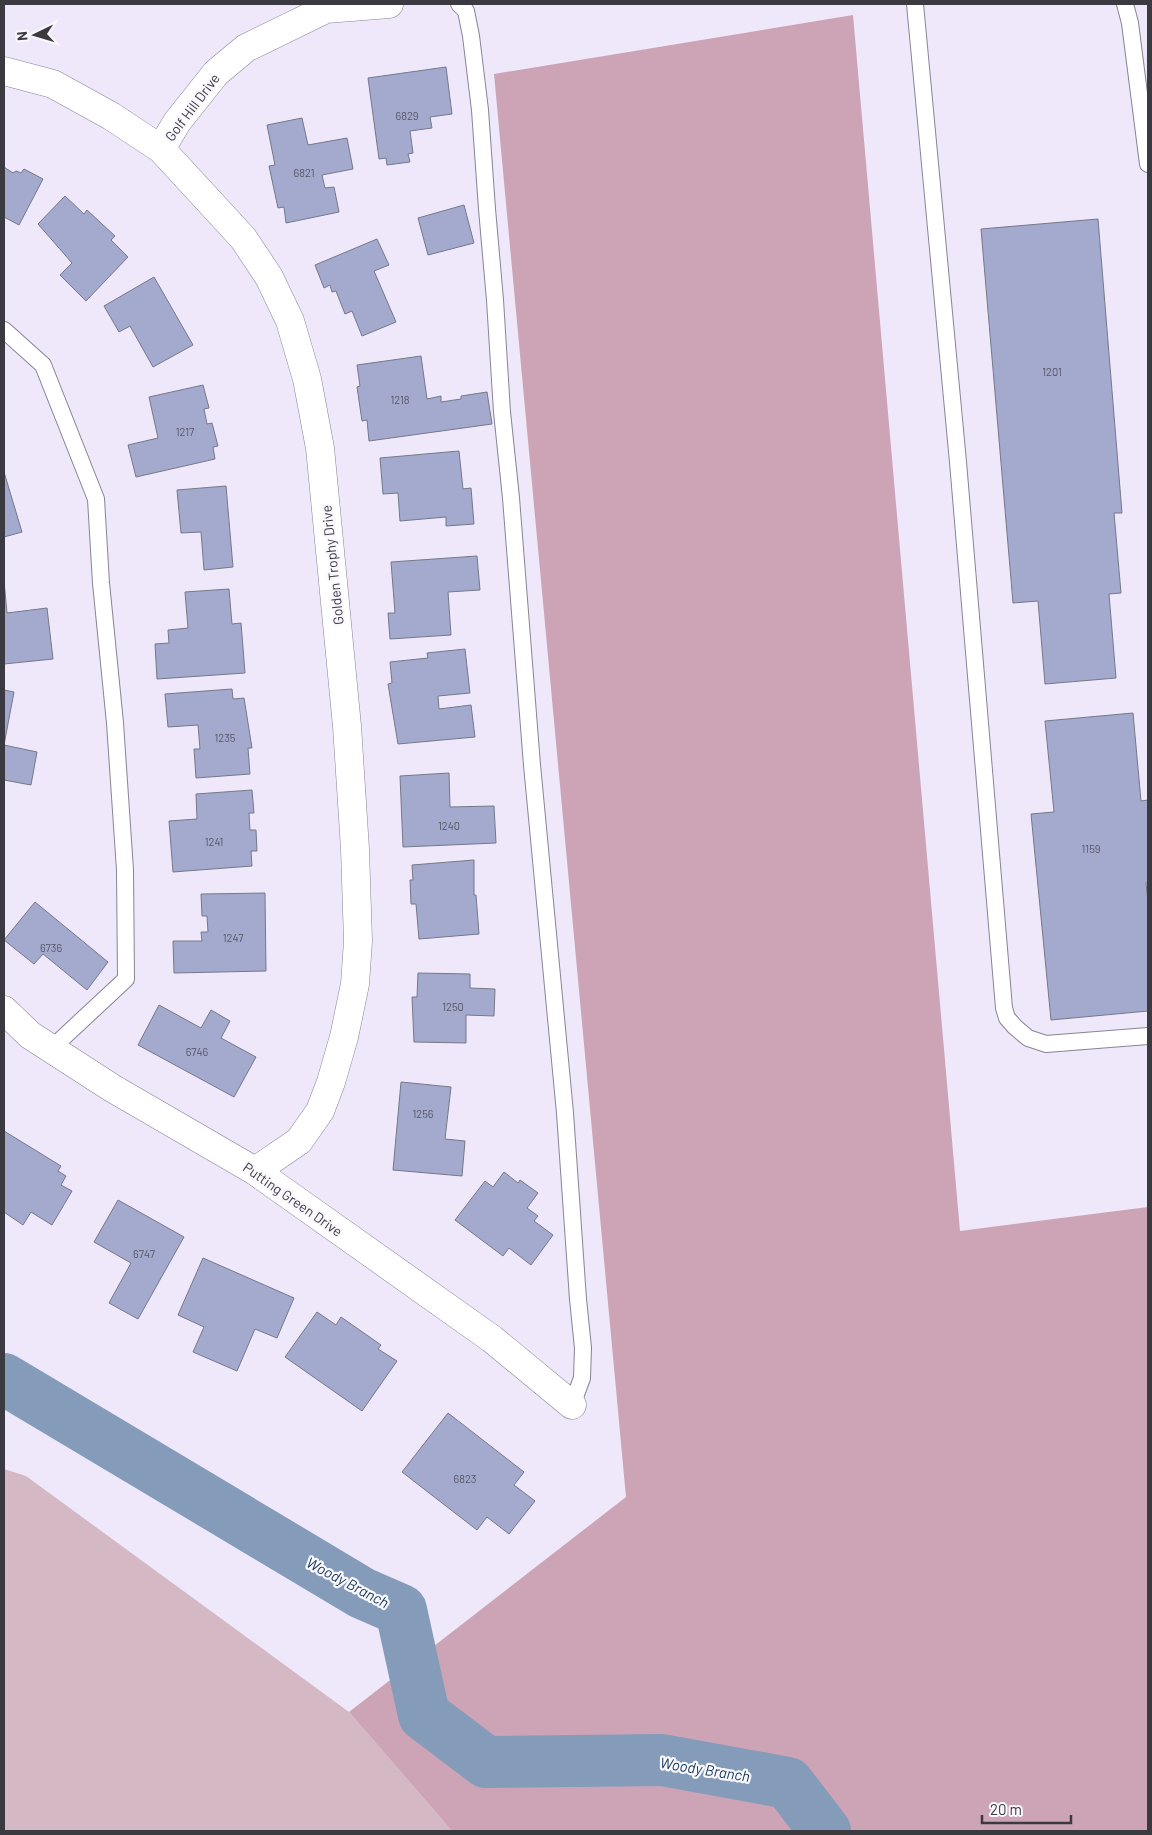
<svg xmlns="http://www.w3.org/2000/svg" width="1152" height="1835" font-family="Barlow,sans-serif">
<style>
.green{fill:#d4b9c4}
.forest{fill:#cca4b6}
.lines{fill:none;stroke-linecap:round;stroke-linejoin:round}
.river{stroke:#849cba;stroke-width:52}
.building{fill:#a4aace;stroke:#757889}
.service-casing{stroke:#898394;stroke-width:18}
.minor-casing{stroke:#898394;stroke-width:29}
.service{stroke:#fff;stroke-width:16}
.minor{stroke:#fff;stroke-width:28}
.labels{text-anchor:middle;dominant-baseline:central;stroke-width:4.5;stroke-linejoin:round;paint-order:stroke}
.number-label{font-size:11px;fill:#565664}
.street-label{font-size:14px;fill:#3c3a41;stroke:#faf8fc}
.water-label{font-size:15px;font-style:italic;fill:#13365e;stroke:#faf8fc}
</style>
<rect width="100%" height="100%" fill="#efe8fb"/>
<path class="green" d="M 4,1469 L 26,1476 L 349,1712 L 452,1831 L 4,1831 Z"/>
<path class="forest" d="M 853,15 L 960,1231 L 1148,1207 L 1148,1831 L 452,1831 L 349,1712 L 626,1497 L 494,74 Z"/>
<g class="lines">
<path class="river" d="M 4,1379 L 362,1593 L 401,1610 L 424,1715 L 486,1762 L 662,1760 L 788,1783 L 825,1831"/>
</g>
<path class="building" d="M 446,67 L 452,114 L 430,117 L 432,128 L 410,131 L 413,153 L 408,154 L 410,162 L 387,165 L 386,158 L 379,159 L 368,78 Z
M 302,118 L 308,145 L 347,138 L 353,169 L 322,175 L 325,188 L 334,187 L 339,212 L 286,223 L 284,207 L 278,208 L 269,166 L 275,165 L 267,125 Z
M 4,167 L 13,173 L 16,171 L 21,173 L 24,169 L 43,179 L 19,225 L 4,217 Z
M 65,196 L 84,214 L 87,210 L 115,236 L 111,240 L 128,257 L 86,301 L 60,275 L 72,263 L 38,224 Z
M 464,205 L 474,243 L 428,255 L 418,218 Z
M 1098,219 L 1122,513 L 1114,513 L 1121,593 L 1109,594 L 1116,678 L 1045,684 L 1038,601 L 1013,603 L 981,229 Z
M 377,239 L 389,265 L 374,271 L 396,322 L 362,336 L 352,311 L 345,314 L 336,291 L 332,292 L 330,285 L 324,288 L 315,265 Z
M 154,277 L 193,345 L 153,367 L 130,326 L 119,332 L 104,306 Z
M 421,356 L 427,399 L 441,396 L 441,402 L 461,399 L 461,396 L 487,392 L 492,424 L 369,441 L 367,420 L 362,421 L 357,387 L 360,386 L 357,365 Z
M 203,385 L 209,408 L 204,409 L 207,424 L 212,423 L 218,446 L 213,447 L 215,459 L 136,477 L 128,445 L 158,438 L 149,397 Z
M 459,451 L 463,489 L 471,488 L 474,524 L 446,526 L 446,517 L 400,521 L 398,493 L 383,494 L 380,458 Z
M 4,472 L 22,532 L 4,537 Z
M 226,486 L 233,567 L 204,570 L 201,532 L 181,533 L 177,490 Z
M 477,556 L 480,590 L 448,592 L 451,635 L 390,639 L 388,613 L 395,613 L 391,562 Z
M 4,581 L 7,613 L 47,608 L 53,659 L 4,664 Z
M 229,589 L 232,624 L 241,623 L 245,673 L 157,679 L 155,644 L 169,643 L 168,630 L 188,628 L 185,592 Z
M 465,649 L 470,693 L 438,696 L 439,709 L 471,705 L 475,737 L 398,744 L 388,684 L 392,683 L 390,662 L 428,658 L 427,653 Z
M 232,689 L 233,699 L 244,698 L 252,748 L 248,748 L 250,774 L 196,778 L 194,749 L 200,749 L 198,725 L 168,727 L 165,694 Z
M 4,690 L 14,692 L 4,745 L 37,752 L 31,785 L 4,780 Z
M 1133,713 L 1141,801 L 1148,800 L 1148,882 L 1146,883 L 1148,902 L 1148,1011 L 1051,1020 L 1031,814 L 1054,812 L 1045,721 Z
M 449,773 L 450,807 L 494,806 L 496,843 L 403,847 L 400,776 Z
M 252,790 L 254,813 L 249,813 L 250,830 L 256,830 L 257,851 L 251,851 L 252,866 L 173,872 L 169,821 L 197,819 L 196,794 Z
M 474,860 L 474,895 L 476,895 L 479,934 L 419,939 L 416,904 L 411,904 L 410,880 L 413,880 L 412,865 Z
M 265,893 L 266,971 L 174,973 L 173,941 L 202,941 L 201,932 L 208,932 L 207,916 L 202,916 L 201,894 Z
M 35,902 L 108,962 L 87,990 L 43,954 L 34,964 L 4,940 Z
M 418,973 L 470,974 L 470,988 L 495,989 L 494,1016 L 466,1015 L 466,1043 L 414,1042 L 412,997 L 417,997 Z
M 159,1005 L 201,1028 L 211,1010 L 230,1021 L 221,1038 L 256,1057 L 234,1097 L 138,1045 Z
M 401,1082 L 451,1087 L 445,1139 L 465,1141 L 462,1176 L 393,1170 Z
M 4,1131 L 61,1166 L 58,1171 L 66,1176 L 61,1185 L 72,1191 L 52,1225 L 31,1212 L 23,1225 L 4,1212 Z
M 504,1172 L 518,1183 L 520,1180 L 538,1193 L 527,1208 L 538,1216 L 534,1221 L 553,1235 L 531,1265 L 509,1248 L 503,1256 L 455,1220 L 485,1181 L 493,1187 Z
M 118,1200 L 184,1237 L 138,1319 L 109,1303 L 131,1263 L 94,1242 Z
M 203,1258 L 294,1298 L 277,1338 L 255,1329 L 237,1371 L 193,1352 L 204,1327 L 178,1315 Z
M 317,1312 L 336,1325 L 341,1317 L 381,1345 L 378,1349 L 397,1361 L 362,1411 L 285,1357 Z
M 448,1413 L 524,1472 L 514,1485 L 535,1501 L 509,1534 L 487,1517 L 477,1530 L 402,1472 Z"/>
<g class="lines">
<g class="service-casing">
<path id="service" d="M 459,4 L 466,11 L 471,36 L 480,110 L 487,209 L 495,300 L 502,412 L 511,498 L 532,765 L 565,1113 L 578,1299 L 583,1348 L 582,1378 L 572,1405
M 915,4 L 958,462 L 1004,1008 L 1007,1018 L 1015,1027 L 1028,1038 L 1046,1044 L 1148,1036
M 1125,4 L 1130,23 L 1148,164
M 4,330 L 43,365 L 96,499 L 101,583 L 115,723 L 125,870 L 126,979 L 52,1048"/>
</g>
<g class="minor-casing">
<path id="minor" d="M 4,71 L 53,84 L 111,116 L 161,149 L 243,238 L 269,277 L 290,321 L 307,379 L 320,448 L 347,726 L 355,849 L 358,941 L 355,984 L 344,1037 L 331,1082 L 320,1111 L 299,1141 L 255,1171
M 161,149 L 177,122 L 216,73 L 246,48 L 326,9 L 389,4
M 4,1010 L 30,1035 L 112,1088 L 255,1171 L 492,1339 L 572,1405"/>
</g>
<use href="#service" class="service"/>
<use href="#minor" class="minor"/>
</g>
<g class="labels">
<g class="number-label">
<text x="407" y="115">6829</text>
<text x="304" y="172">6821</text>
<text x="1052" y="371">1201</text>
<text x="400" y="399">1218</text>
<text x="185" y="431">1217</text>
<text x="225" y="737">1235</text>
<text x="449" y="825">1240</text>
<text x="214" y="841">1241</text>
<text x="1091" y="848">1159</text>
<text x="233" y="937">1247</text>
<text x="51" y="947">6736</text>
<text x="453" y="1006">1250</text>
<text x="197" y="1051">6746</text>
<text x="423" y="1113">1256</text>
<text x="144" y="1253">6747</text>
<text x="465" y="1478">6823</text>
</g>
<g class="street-label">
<text transform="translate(192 107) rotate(-53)">Golf Hill Drive</text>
<text transform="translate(332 565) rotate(-96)">Golden Trophy Drive</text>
<text transform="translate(293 1199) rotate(35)">Putting Green Drive</text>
</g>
<g class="water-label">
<text transform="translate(348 1582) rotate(28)">Woody Branch</text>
<text transform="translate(705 1769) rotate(9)">Woody Branch</text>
</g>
</g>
<rect width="1152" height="1835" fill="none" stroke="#3c3a41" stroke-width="10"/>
<g transform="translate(35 35) rotate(265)" stroke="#faf8fc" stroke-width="4" paint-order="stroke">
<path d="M0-4L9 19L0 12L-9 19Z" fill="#3c3a41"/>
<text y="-8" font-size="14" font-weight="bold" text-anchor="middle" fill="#3c3a41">N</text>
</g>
<path d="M982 1815v8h89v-8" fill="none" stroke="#3c3a41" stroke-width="2.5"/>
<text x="990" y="1815" font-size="15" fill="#3c3a41" stroke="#faf8fc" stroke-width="4" paint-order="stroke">20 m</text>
</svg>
